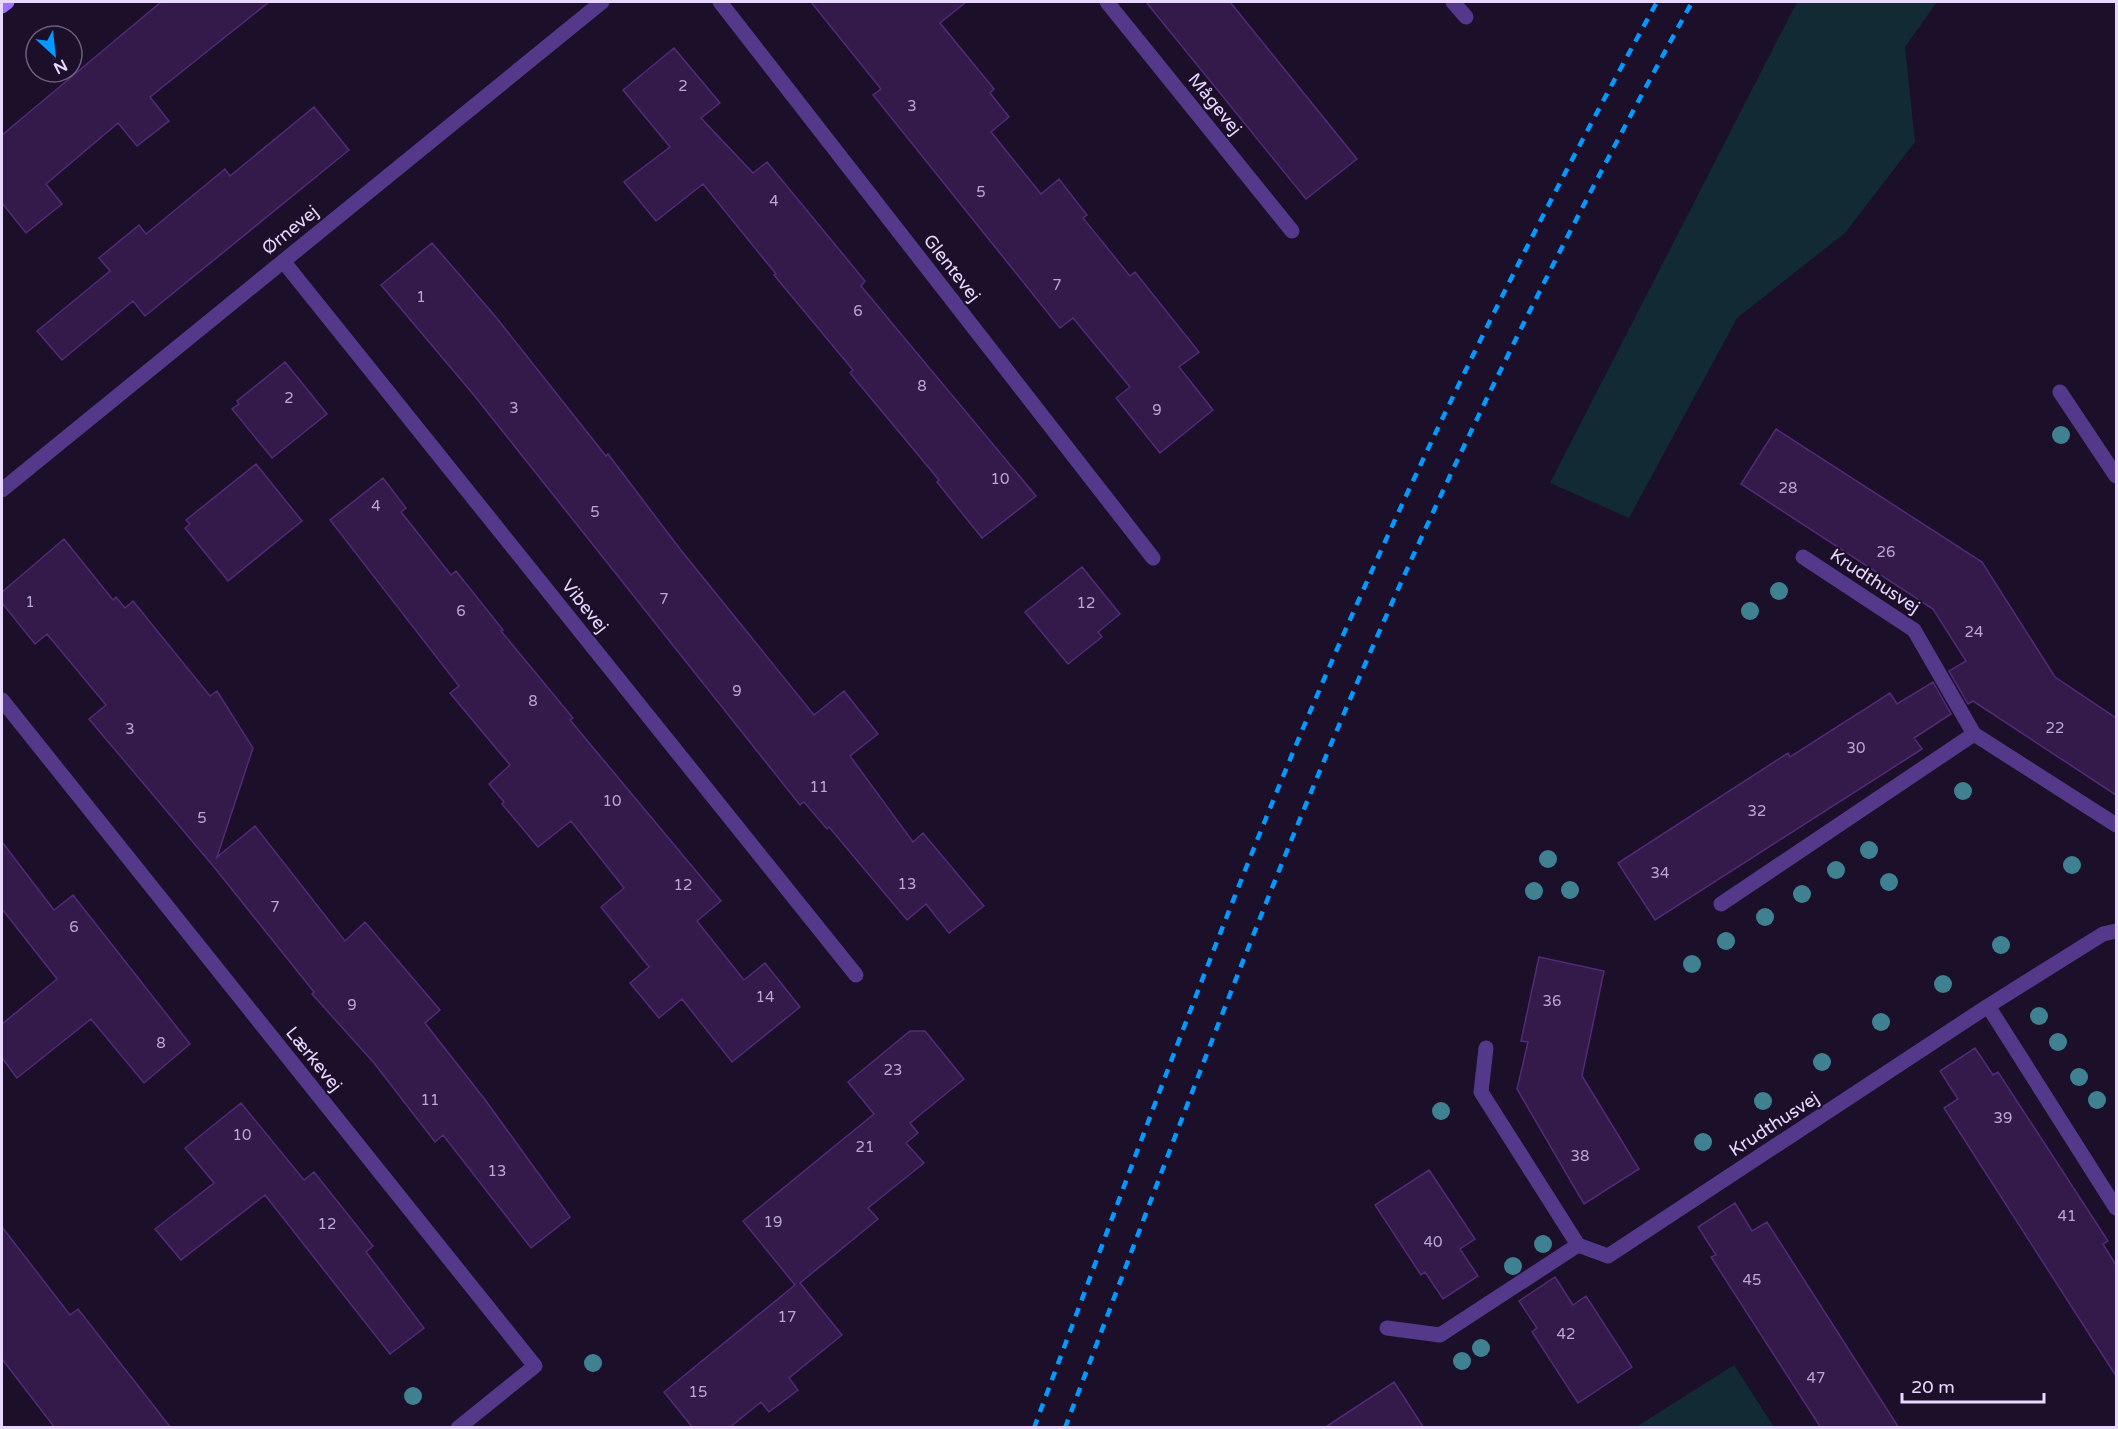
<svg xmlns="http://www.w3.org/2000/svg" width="2118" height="1429" font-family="'Varela Round',sans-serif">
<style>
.green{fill:#122a33}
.building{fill:#331a4b;stroke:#522b78;stroke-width:1.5}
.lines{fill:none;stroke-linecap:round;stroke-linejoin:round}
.street{stroke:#54388a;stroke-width:15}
.secondary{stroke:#9e6eff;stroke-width:15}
.rail{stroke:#0399ff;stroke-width:4.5;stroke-dasharray:9 8;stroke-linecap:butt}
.tree{fill:#3f8191}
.labels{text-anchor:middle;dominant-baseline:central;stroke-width:4.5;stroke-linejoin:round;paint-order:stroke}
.number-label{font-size:15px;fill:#bba8d2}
.street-label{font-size:18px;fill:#e8d7ff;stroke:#1b0f29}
</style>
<rect width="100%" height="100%" fill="#1b0f29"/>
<path class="green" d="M 1797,2 L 1937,2 L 1905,47 L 1915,142 L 1845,233 L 1737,318 L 1629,518 L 1550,483 Z
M 1734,1365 L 1774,1427 L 1636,1427 Z"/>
<path class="building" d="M 161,2 L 269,2 L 150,97 L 169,121 L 137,146 L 118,123 L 46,184 L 62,204 L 26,233 L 2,203 L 2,135 Z
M 811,2 L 966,2 L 940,23 L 994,89 L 990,93 L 1009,117 L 991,132 L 1041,194 L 1059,179 L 1087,215 L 1083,218 L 1130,276 L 1135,272 L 1199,352 L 1179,367 L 1213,410 L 1160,453 L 1116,398 L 1130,387 L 1073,318 L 1060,328 L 873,95 L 881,89 Z
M 1146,2 L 1230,2 L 1357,159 L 1306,199 Z
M 674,48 L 720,103 L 701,118 L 753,173 L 767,162 L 865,281 L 861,286 L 1036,496 L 982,538 L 937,482 L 939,480 L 850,373 L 853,370 L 774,275 L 776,274 L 703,184 L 656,221 L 624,182 L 670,147 L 623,90 Z
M 314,107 L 349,150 L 145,316 L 133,301 L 62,360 L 37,331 L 110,271 L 99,258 L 139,225 L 146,234 L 225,169 L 230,176 Z
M 432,243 L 495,316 L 606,456 L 608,454 L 680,549 L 814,715 L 844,691 L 878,734 L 850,756 L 913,842 L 923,833 L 984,906 L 949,933 L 926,904 L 907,920 L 829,827 L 827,829 L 804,802 L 800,805 L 473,394 L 381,285 Z
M 285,362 L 327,414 L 272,458 L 232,409 L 239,404 L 237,401 Z
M 1776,429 L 1982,562 L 2055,677 L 2116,718 L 2116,795 L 1973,701 L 1968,704 L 1949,671 L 1966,661 L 1933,609 L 1741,484 Z
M 256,464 L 302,521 L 228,581 L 185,528 L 190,524 L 186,520 Z
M 383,478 L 406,508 L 401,512 L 451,575 L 456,571 L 503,630 L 501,631 L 573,718 L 570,720 L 721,901 L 697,921 L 744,980 L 765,963 L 800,1007 L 732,1062 L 682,999 L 659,1018 L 630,983 L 649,967 L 601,907 L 624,888 L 571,821 L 538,847 L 502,804 L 504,802 L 489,784 L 510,765 L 450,693 L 459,686 L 330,520 Z
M 64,539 L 113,600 L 116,597 L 125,608 L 133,601 L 210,696 L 217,691 L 253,748 L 217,857 L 255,826 L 345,941 L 365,922 L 440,1010 L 425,1023 L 486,1101 L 570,1217 L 531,1248 L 443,1135 L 435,1142 L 374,1063 L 312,994 L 314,992 L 214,867 L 89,719 L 106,705 L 47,634 L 35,644 L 2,603 L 2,592 Z
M 1082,567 L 1120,614 L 1098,632 L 1102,637 L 1068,664 L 1025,612 Z
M 1933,682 L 1951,714 L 1914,738 L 1922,749 L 1655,920 L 1618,863 L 1788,753 L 1790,757 L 1890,693 L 1897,704 Z
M 2,842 L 54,910 L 73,895 L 190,1044 L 144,1083 L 91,1019 L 17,1078 L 2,1058 L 2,1024 L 57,979 L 2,909 Z
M 1539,957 L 1604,971 L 1582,1076 L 1639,1169 L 1584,1204 L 1517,1089 L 1528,1042 L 1521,1041 Z
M 910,1031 L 925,1031 L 964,1079 L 910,1123 L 918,1133 L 906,1143 L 924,1163 L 868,1208 L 878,1219 L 800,1283 L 842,1335 L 789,1378 L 798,1390 L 769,1412 L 761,1402 L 729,1428 L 693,1428 L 664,1392 L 795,1285 L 743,1221 L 874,1114 L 848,1082 Z
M 1975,1048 L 1993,1075 L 1998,1072 L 2108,1241 L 2103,1244 L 2116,1265 L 2116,1376 L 1944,1108 L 1958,1099 L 1940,1071 Z
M 241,1103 L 304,1180 L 314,1172 L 373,1246 L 366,1252 L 424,1328 L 390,1354 L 265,1195 L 181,1260 L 155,1229 L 214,1183 L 185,1148 Z
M 1429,1170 L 1475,1239 L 1460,1249 L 1478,1276 L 1443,1299 L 1425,1272 L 1421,1275 L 1375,1205 Z
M 1735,1203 L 1752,1231 L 1767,1222 L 1899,1428 L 1821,1428 L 1711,1257 L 1716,1255 L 1698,1227 Z
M 2,1227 L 70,1315 L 78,1309 L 171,1428 L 55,1428 L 2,1359 Z
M 1555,1277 L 1573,1305 L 1586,1296 L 1632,1367 L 1578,1403 L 1532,1332 L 1537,1328 L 1519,1301 Z
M 1394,1382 L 1424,1428 L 1324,1428 Z"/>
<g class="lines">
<path class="street" d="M 720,2 L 1153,558
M 1107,2 L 1292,231
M 1453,2 L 1466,17
M 283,261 L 856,975
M 2060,392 L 2116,476
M 2,490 L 602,2
M 1803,557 L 1914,630 L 1974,734 L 2116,825
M 2,700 L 535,1366 L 458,1428
M 1721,904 L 1974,734
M 1988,1006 L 2116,1208
M 1486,1048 L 1481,1092 L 1578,1245
M 1387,1328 L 1440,1335 L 1578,1245 L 1608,1256 L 1988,1006 L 2103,934 L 2116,931"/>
<path class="secondary" d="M 2,6 L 7,2"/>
<path class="rail" d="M 1034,1428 C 1122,1193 1207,957 1304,726 C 1409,478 1527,237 1657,2
M 1065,1428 C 1173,1142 1279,854 1404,576 C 1492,380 1589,190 1692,2"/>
</g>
<g class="tree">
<circle cx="2061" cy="435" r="9"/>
<circle cx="1779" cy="591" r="9"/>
<circle cx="1750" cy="611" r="9"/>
<circle cx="1963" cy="791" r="9"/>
<circle cx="1869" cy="850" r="9"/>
<circle cx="1548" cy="859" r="9"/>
<circle cx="2072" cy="865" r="9"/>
<circle cx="1836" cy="870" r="9"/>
<circle cx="1889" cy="882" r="9"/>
<circle cx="1570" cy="890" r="9"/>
<circle cx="1534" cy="891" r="9"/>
<circle cx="1802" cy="894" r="9"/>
<circle cx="1765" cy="917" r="9"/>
<circle cx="1726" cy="941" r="9"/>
<circle cx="2001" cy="945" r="9"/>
<circle cx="1692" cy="964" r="9"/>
<circle cx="1943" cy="984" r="9"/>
<circle cx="2039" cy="1016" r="9"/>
<circle cx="1881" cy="1022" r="9"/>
<circle cx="2058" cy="1042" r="9"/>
<circle cx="1822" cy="1062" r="9"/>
<circle cx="2079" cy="1077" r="9"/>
<circle cx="2097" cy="1100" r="9"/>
<circle cx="1763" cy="1101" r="9"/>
<circle cx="1441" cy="1111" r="9"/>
<circle cx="1703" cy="1142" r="9"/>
<circle cx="1543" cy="1244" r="9"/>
<circle cx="1513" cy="1266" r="9"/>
<circle cx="1481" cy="1348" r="9"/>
<circle cx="1462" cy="1361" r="9"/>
<circle cx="593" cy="1363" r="9"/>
<circle cx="413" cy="1396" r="9"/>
</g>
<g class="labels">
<g class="number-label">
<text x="683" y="86">2</text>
<text x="912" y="106">3</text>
<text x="981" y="192">5</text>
<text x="774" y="201">4</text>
<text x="1057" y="285">7</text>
<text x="421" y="297">1</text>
<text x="858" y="311">6</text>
<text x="922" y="386">8</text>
<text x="289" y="398">2</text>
<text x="514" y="408">3</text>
<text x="1157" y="410">9</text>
<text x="1000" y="479">10</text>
<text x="1788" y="488">28</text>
<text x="376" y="506">4</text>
<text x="595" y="512">5</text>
<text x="1886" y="552">26</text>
<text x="664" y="599">7</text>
<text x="30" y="602">1</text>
<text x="1086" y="603">12</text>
<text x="461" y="611">6</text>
<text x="1974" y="632">24</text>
<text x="737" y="691">9</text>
<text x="533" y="701">8</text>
<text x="2055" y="728">22</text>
<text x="130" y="729">3</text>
<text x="1856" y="748">30</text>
<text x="819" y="787">11</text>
<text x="612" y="801">10</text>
<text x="1757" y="811">32</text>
<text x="202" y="818">5</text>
<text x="1660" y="873">34</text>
<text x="907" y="884">13</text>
<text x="683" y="885">12</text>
<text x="275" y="907">7</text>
<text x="74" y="927">6</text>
<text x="765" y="997">14</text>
<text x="1552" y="1001">36</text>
<text x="352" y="1005">9</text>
<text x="161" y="1043">8</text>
<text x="893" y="1070">23</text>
<text x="430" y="1100">11</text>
<text x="2003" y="1118">39</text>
<text x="242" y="1135">10</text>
<text x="865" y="1147">21</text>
<text x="1580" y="1156">38</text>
<text x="497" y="1171">13</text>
<text x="2067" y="1216">41</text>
<text x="773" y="1222">19</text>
<text x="327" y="1224">12</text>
<text x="1433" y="1242">40</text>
<text x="1752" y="1280">45</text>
<text x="787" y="1317">17</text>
<text x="1566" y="1334">42</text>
<text x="1816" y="1378">47</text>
<text x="698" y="1392">15</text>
</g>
<g class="street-label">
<text transform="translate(1215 104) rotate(51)">Mågevej</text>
<text transform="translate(290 230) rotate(-39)">Ørnevej</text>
<text transform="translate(952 268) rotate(52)">Glentevej</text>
<text transform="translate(1875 581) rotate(33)">Krudthusvej</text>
<text transform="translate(585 606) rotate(51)">Vibevej</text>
<text transform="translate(314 1059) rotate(51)">Lærkevej</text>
<text transform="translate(1774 1124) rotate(-33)">Krudthusvej</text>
</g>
</g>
<rect width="2118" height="1429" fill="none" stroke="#e8d7ff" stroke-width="6"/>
<g transform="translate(54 54) rotate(153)"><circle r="28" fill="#1b0f29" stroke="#6d5f7f" stroke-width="1.5"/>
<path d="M0-4.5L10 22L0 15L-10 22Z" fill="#0399ff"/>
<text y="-9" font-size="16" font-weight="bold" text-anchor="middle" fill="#e8d7ff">N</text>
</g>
<path d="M1902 1393v9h142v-9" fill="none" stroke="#e8d7ff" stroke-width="3"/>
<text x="1911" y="1393" font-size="18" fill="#e8d7ff" stroke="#1b0f29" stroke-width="4.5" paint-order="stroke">20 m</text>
</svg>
